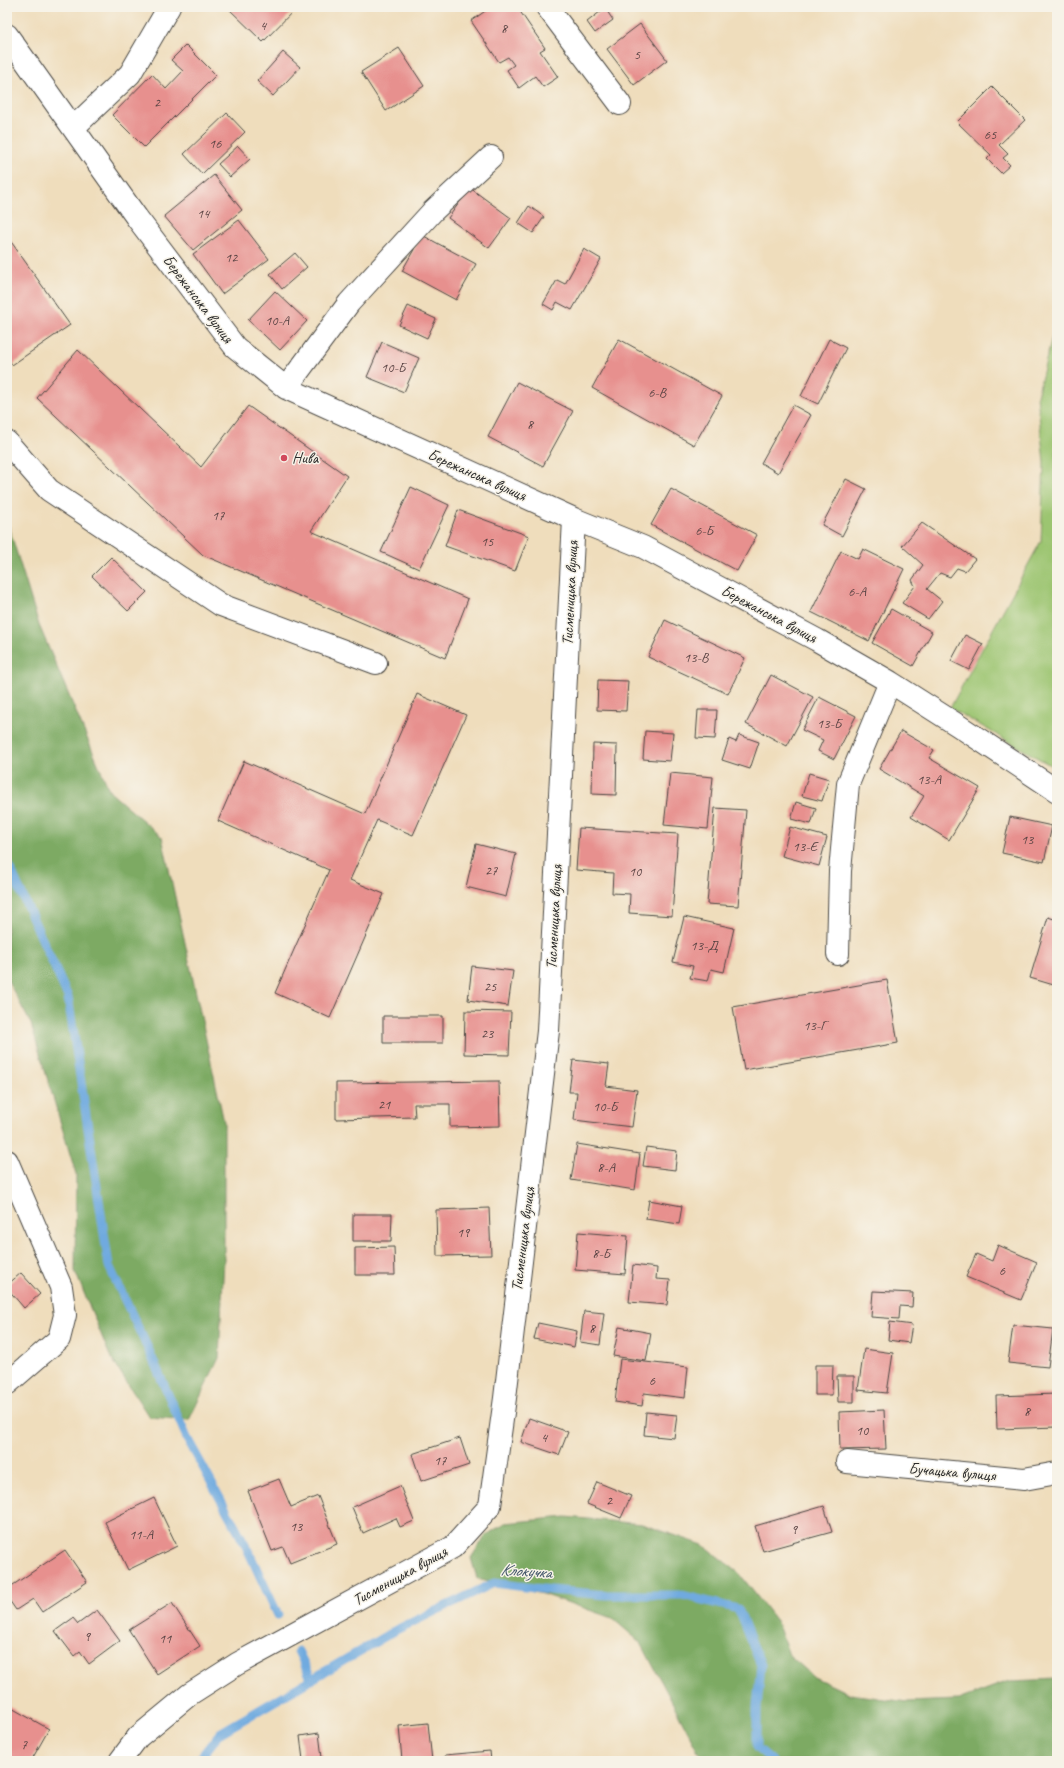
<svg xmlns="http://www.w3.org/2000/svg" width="1064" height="1768" font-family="Caveat,sans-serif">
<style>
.green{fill:#9cc571;stroke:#64784e}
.forest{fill:#7daa63;stroke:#546a47}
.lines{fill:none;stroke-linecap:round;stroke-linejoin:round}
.stream{stroke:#6faadf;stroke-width:9}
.building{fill:#e7908e}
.minor-casing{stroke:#484641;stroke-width:24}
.minor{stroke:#fff;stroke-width:22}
.poi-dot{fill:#d1495b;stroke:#f7f3e8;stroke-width:1.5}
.labels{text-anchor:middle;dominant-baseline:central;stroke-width:3;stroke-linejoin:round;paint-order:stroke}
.number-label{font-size:14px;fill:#5a4444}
.street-label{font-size:16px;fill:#2b2b2b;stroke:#f7f3e8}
.poi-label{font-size:16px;fill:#2b2b2b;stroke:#f7f3e8;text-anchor:start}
.water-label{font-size:17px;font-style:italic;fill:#43576a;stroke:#f7f3e8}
</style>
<rect width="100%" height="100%" fill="#f7f3e8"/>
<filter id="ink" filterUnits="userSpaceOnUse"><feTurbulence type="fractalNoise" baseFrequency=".025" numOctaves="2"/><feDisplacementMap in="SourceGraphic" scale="8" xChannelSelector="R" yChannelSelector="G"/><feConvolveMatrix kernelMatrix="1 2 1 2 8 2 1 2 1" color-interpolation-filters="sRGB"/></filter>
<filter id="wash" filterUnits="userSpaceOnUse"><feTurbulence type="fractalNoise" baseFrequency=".012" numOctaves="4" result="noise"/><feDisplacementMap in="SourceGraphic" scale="16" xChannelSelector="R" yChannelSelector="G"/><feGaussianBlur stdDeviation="0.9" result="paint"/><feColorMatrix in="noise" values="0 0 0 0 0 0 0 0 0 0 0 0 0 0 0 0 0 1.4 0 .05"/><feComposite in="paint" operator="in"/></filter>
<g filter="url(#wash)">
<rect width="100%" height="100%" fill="#efddbc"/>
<path class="green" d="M 1057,317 L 1057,769 L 950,708 L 1041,541 L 1044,462 L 1037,396 Z"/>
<path class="forest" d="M 7,521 L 39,625 L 110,792 L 162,837 L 224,1122 L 224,1259 L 219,1358 L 189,1420 L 149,1417 L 110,1356 L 75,1271 L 76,1174 L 31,1024 L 7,979 Z
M 566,1517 L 642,1524 L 703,1545 L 739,1573 L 777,1622 L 789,1655 L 814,1677 L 850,1694 L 907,1702 L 958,1700 L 1009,1681 L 1057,1679 L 1057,1761 L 707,1761 L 698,1751 L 641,1643 L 612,1618 L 546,1595 L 477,1578 L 471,1558 L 485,1536 L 505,1523 Z"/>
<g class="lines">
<path class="stream" d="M 7,861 L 68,997 L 109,1266 L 150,1353 L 187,1438 L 246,1546 L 278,1615
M 298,1651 L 312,1680
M 198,1761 L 220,1733 L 396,1630 L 494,1583 L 550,1590 L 606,1595 L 682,1595 L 738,1609 L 761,1665 L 757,1707 L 757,1748 L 772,1761"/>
</g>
<g id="blocks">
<path class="building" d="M 227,7 L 297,7 L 263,42 Z
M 491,7 L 517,7 L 545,48 L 540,51 L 558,77 L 543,87 L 535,76 L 519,88 L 507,70 L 514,65 L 508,57 L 499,62 L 471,21 Z
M 605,8 L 613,20 L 595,33 L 587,22 Z
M 640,24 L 667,60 L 634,85 L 607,49 Z
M 186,45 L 216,75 L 144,147 L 112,115 L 152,74 L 166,89 L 183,71 L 171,60 Z
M 399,48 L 424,86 L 386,111 L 361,72 Z
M 283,52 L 300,67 L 273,96 L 257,81 Z
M 992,87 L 1025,120 L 999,145 L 1008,154 L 1003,158 L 1010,165 L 1001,173 L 987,159 L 991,155 L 957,122 Z
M 227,113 L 245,132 L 202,174 L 184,154 Z
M 238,146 L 250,159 L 230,177 L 218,164 Z
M 214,175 L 242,210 L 193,250 L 164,216 Z
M 470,188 L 511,218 L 489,248 L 448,218 Z
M 529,206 L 544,217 L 533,233 L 518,223 Z
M 239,220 L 269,259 L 222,294 L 193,254 Z
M 422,235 L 476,264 L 456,300 L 402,271 Z
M 7,236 L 70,325 L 12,365 L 7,357 Z
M 584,249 L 601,259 L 572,310 L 557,302 L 553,310 L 543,304 L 557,280 L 565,284 Z
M 295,253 L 307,267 L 282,289 L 270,274 Z
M 275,291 L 307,321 L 280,350 L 248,320 Z
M 408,306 L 436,319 L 427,338 L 399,325 Z
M 619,339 L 722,396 L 694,445 L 592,388 Z
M 829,339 L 846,348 L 818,404 L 801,396 Z
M 382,342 L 419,358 L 404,392 L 367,377 Z
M 78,350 L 201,467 L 248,406 L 347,476 L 311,531 L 468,599 L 445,658 L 203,555 L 37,398 Z
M 517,382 L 573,411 L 543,466 L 488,437 Z
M 793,405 L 811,415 L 778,473 L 761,463 Z
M 846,479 L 866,489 L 842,536 L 822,525 Z
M 411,487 L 449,505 L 419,569 L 381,552 Z
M 671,489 L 757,535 L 737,571 L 651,525 Z
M 458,510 L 529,536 L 515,571 L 445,546 Z
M 922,523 L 975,559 L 965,571 L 957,568 L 950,577 L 940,573 L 927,589 L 942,601 L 928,619 L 902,603 L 915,586 L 912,580 L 923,565 L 902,546 Z
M 863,549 L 904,569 L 869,641 L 811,612 L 841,551 L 858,559 Z
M 111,557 L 147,592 L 128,611 L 92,576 Z
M 891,609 L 932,632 L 913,666 L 872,643 Z
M 665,620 L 745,658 L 728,694 L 648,657 Z
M 965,635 L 983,644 L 969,670 L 951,661 Z
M 771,675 L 813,697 L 787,746 L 746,724 Z
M 598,680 L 628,681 L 626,711 L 597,710 Z
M 417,694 L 466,715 L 413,835 L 377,820 L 350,880 L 384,894 L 330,1018 L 275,993 L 329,870 L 218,821 L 244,761 L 365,814 Z
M 819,697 L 856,716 L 834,759 L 818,751 L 823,740 L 802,730 Z
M 698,710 L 717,710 L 715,739 L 696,738 Z
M 645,731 L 673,733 L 670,761 L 643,759 Z
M 901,731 L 934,750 L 929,758 L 980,788 L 949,840 L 911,817 L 924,796 L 879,769 Z
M 739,735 L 759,742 L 750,769 L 722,760 L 729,739 L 736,742 Z
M 593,744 L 617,745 L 616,795 L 592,794 Z
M 670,773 L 713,777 L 708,829 L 664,825 Z
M 809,773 L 829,779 L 822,801 L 802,796 Z
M 796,802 L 816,808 L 811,824 L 791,819 Z
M 715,808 L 746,810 L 738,906 L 707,904 Z
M 1010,817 L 1052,826 L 1044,862 L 1002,853 Z
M 790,827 L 827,837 L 819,866 L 782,856 Z
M 579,828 L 678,834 L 672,916 L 629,913 L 630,894 L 612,893 L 613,873 L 576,870 Z
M 476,844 L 516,854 L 506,897 L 466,887 Z
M 684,917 L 734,928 L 724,972 L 711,969 L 708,981 L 690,978 L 693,966 L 673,962 Z
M 1048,917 L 1057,920 L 1057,986 L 1030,978 Z
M 472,966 L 513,971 L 508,1006 L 468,1000 Z
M 887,980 L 898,1043 L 744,1070 L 733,1007 Z
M 465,1011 L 511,1012 L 509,1055 L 464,1054 Z
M 383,1016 L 443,1016 L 443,1043 L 383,1043 Z
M 573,1060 L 609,1064 L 606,1086 L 637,1090 L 632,1127 L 574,1120 L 577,1092 L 569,1092 Z
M 499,1081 L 500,1126 L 450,1127 L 450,1104 L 414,1104 L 415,1117 L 336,1119 L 336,1083 Z
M 577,1144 L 640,1154 L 635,1190 L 571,1180 Z
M 646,1147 L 677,1151 L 675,1170 L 643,1166 Z
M 649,1200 L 682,1206 L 679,1224 L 646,1219 Z
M 489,1208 L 491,1255 L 437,1256 L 436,1210 Z
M 353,1214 L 392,1214 L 391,1241 L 353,1241 Z
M 578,1232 L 628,1236 L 625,1274 L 575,1270 Z
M 998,1245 L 1037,1262 L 1021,1300 L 966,1277 L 976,1254 L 992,1261 Z
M 394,1247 L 395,1275 L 355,1275 L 355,1248 Z
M 633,1265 L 657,1268 L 656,1279 L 670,1280 L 667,1305 L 629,1302 Z
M 21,1273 L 40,1294 L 24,1308 L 7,1288 L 7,1285 Z
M 873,1291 L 913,1293 L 912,1307 L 900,1306 L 899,1319 L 871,1317 Z
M 584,1311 L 604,1313 L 600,1345 L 580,1342 Z
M 890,1322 L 912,1325 L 909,1343 L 888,1340 Z
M 538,1323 L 577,1331 L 574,1347 L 534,1339 Z
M 1013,1325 L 1053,1329 L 1048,1367 L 1008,1363 Z
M 619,1327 L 651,1333 L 646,1361 L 613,1356 Z
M 864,1349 L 893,1353 L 887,1393 L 858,1390 Z
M 620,1359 L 688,1367 L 685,1398 L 644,1393 L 642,1406 L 615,1402 Z
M 815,1365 L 833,1365 L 832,1395 L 815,1395 Z
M 837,1376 L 854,1376 L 854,1402 L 838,1402 Z
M 1057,1394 L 1057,1427 L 997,1429 L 996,1396 Z
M 884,1410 L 886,1449 L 840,1450 L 839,1412 Z
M 646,1412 L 677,1415 L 674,1438 L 644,1435 Z
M 529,1418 L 568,1432 L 559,1455 L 521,1442 Z
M 460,1438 L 469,1465 L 421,1481 L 412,1454 Z
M 279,1479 L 291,1507 L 318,1496 L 337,1544 L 290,1563 L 283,1547 L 272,1551 L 248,1491 Z
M 597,1482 L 631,1496 L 621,1518 L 587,1504 Z
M 400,1486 L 414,1521 L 400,1527 L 396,1518 L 363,1533 L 352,1507 Z
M 154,1498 L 177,1546 L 128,1570 L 105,1522 Z
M 824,1506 L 832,1532 L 763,1551 L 755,1526 Z
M 65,1550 L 87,1582 L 42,1612 L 33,1599 L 16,1610 L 7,1597 L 7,1589 Z
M 172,1603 L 200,1646 L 157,1674 L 129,1630 Z
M 97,1610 L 120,1641 L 89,1664 L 80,1651 L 74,1656 L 55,1631 L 73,1618 L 78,1624 Z
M 8,1706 L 49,1729 L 31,1761 L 13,1761 L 7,1758 Z
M 428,1723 L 432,1761 L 402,1761 L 399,1726 Z
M 319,1733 L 322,1758 L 303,1760 L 300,1736 Z
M 490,1751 L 491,1761 L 445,1761 L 445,1755 Z"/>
</g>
</g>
<g filter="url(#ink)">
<use href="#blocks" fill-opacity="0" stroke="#484641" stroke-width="1"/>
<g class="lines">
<g class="minor-casing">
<path id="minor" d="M 547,7 L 620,104
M 7,35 L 137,218 L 235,347 L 286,388 L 574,519 L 643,547 L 817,640 L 890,682 L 959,726 L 1057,791
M 73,128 L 130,74 L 169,7
M 286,388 L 349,303 L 433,211 L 491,157
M 7,442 L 49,490 L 221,605 L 376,663
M 838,954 L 840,871 L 848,784 L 890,682
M 7,1161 L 61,1287 L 65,1315 L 59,1339 L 7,1384
M 847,1462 L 1024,1479 L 1057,1473
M 120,1761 L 138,1737 L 190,1694 L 237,1664 L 453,1547 L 490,1506 L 505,1398 L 548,1031 L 574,519"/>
</g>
<use href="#minor" class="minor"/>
</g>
</g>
<circle class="poi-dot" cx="284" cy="458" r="4"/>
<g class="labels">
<g class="number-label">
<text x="263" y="25">4</text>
<text x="504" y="28">8</text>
<text x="637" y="54">5</text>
<text x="157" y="102">2</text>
<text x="990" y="134">65</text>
<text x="215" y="143">16</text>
<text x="203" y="213">14</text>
<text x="231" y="257">12</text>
<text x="277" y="320">10-А</text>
<text x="393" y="367">10-Б</text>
<text x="657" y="392">6-В</text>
<text x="530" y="424">8</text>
<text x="218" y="515">17</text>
<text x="704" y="530">6-Б</text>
<text x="487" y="541">15</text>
<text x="857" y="591">6-А</text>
<text x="696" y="657">13-В</text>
<text x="829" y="723">13-Б</text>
<text x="929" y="779">13-А</text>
<text x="1027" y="839">13</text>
<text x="805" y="846">13-Е</text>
<text x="491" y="870">27</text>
<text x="635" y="871">10</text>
<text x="704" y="945">13-Д</text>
<text x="490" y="986">25</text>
<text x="815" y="1025">13-Г</text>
<text x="487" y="1033">23</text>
<text x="384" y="1104">21</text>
<text x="605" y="1106">10-Б</text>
<text x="606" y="1167">8-А</text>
<text x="463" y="1232">19</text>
<text x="601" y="1253">8-Б</text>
<text x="1002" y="1270">6</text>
<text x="592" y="1328">8</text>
<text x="652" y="1380">6</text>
<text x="1027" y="1411">8</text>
<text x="862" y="1430">10</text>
<text x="544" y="1437">4</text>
<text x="440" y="1460">17</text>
<text x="609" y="1500">2</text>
<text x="296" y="1526">13</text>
<text x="794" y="1529">9</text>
<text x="141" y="1534">11-А</text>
<text x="87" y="1636">9</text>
<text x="165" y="1638">11</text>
<text x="24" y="1744">7</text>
</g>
<g class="street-label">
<text transform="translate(198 299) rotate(53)">Бережанська вулиця</text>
<text transform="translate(477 475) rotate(24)">Бережанська вулиця</text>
<text transform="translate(570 593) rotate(-87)">Тисменицька вулиця</text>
<text transform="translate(769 614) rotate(28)">Бережанська вулиця</text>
<text transform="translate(554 917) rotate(-87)">Тисменицька вулиця</text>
<text transform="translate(523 1239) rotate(-83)">Тисменицька вулиця</text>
<text transform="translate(952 1472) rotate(5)">Бучацька вулиця</text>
<text transform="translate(400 1576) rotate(-29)">Тисменицька вулиця</text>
</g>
<g class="poi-label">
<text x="292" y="458">Нива</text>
</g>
<g class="water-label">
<text transform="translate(526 1571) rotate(4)">Клокучка</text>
</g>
</g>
<rect width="1064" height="1768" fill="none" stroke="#f7f3e8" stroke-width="24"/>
</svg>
